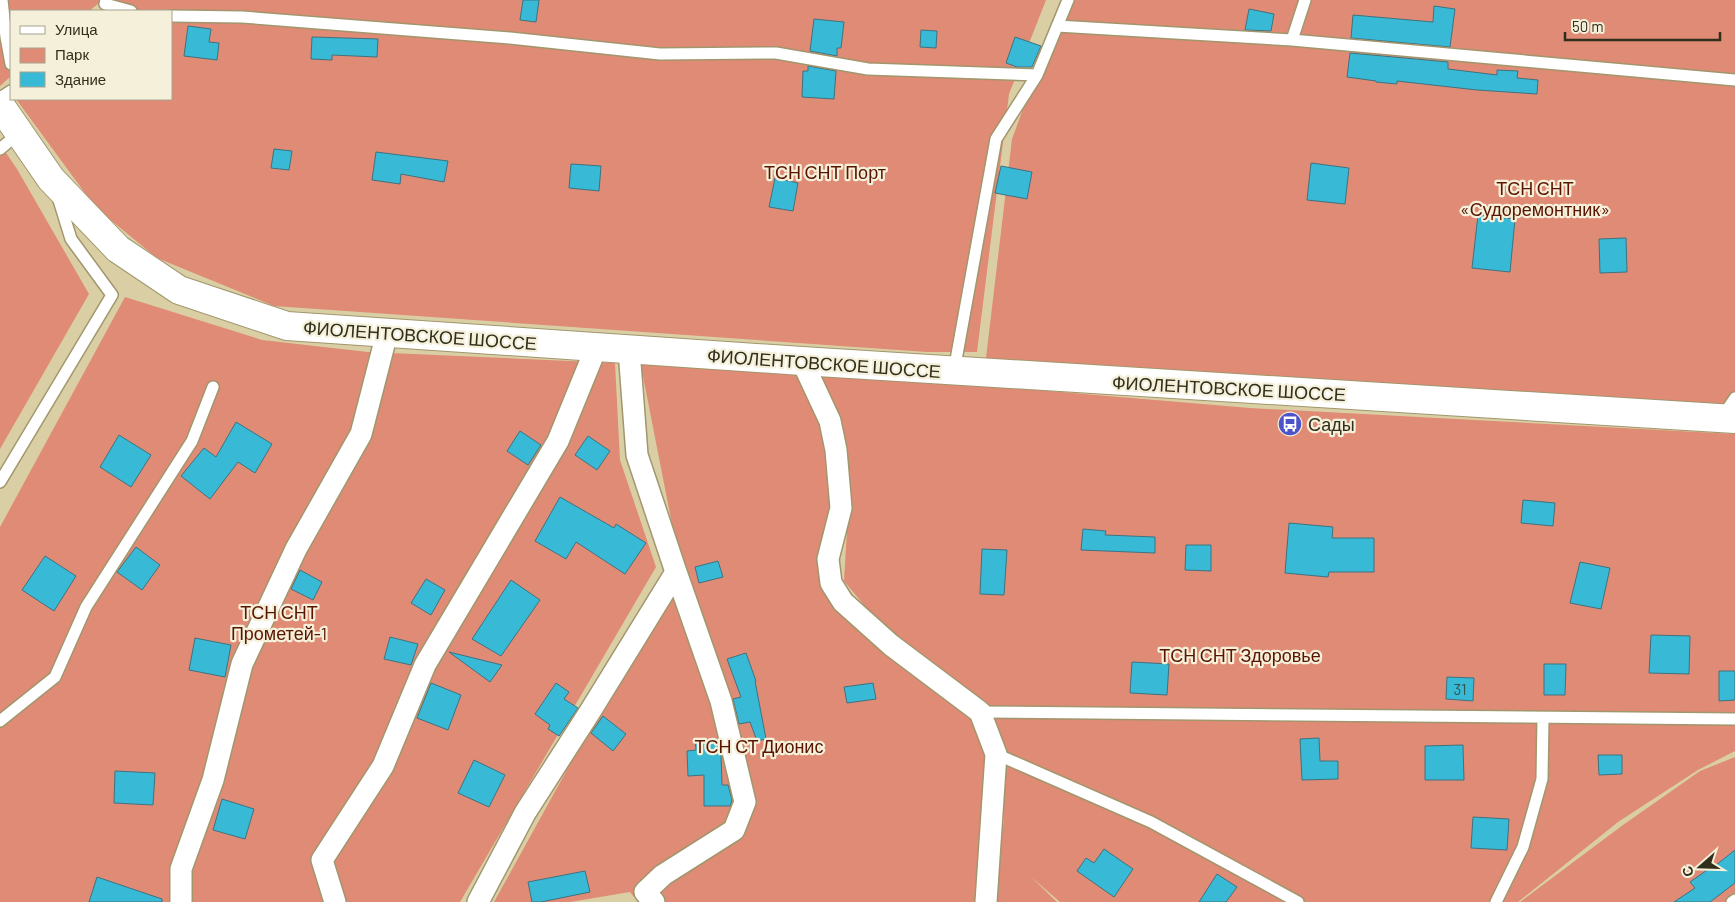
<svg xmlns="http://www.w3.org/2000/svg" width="1735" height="902" font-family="Barlow,sans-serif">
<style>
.green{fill:#e08b75}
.building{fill:#38bad6;stroke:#3e727f}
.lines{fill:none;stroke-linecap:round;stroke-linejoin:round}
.service-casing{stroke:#a1966d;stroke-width:14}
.minor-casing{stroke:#a1966d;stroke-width:24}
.secondary-casing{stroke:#a1966d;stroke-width:30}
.service{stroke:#fff;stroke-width:11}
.minor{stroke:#fff;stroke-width:21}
.secondary{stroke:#fff;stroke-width:28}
.labels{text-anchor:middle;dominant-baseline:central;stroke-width:4.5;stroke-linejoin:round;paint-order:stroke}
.number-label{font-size:15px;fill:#34514a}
.park-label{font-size:18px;fill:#5a1502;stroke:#f5f0da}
.street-label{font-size:18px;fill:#322e1c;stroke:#f5f0da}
.poi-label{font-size:18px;fill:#322e1c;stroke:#f5f0da;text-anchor:start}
</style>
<rect width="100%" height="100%" fill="#dacfa4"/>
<path class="green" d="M 0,0 L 103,0 L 89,11 L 11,11 L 11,76 L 0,86 Z
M 112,0 L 1046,0 L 1009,94 L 977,352 L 927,352 L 274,306 L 157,258 L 96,208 L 16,99 L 171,99 L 171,11 L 99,11 Z
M 1063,0 L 1735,0 L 1735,410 L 1321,383 L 986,358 L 1012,139 Z
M 0,144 L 17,169 L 89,294 L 0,449 Z
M 125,297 L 262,340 L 368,352 L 615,363 L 620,460 L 656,567 L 460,902 L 0,902 L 0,527 Z
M 640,361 L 801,374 L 833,442 L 827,599 L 973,721 L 988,757 L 1004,826 L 1000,735 L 980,703 L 879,623 L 844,581 L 848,513 L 845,449 L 810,371 L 1250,408 L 1735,434 L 1735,751 L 1698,770 L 1618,822 L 1518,902 L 1060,902 L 1030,876 L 1057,902 L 638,902 L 630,892 L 570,902 L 494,902 L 680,565 Z
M 1735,757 L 1735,902 L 1520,902 L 1623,825 L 1700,771 Z"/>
<path class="building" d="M 523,0 L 539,0 L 536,22 L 520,20 Z
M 1434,6 L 1455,9 L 1450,47 L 1351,38 L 1353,15 L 1433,22 Z
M 1249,9 L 1274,14 L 1271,31 L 1245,30 Z
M 814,19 L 844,22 L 841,48 L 837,48 L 837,56 L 810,51 Z
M 188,26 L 211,29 L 209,42 L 219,43 L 217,60 L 184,56 Z
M 921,30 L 937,31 L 936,48 L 920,47 Z
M 312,37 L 378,39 L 377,57 L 332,55 L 332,60 L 311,59 Z
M 1015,37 L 1041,46 L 1032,67 L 1017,67 L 1006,63 Z
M 1350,53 L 1448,62 L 1448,69 L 1497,75 L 1497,70 L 1518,71 L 1517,78 L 1538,80 L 1537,94 L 1477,90 L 1397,81 L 1397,84 L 1376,82 L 1376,81 L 1347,77 Z
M 808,66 L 836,71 L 834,99 L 802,97 L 803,71 L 808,71 Z
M 274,149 L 292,151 L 289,170 L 271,168 Z
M 376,152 L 448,161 L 444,182 L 401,174 L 400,184 L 372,180 Z
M 1311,163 L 1349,168 L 1345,204 L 1307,200 Z
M 571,164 L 601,166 L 599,191 L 569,188 Z
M 1001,166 L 1032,172 L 1027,199 L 995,193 Z
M 775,178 L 798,183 L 793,211 L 769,207 Z
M 1478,215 L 1515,219 L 1510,272 L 1472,268 Z
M 1626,238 L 1627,272 L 1600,273 L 1599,239 Z
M 236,422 L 272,444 L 255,473 L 238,462 L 210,499 L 181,476 L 204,448 L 216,457 Z
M 520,431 L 541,445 L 528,465 L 507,451 Z
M 119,435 L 151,455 L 131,487 L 100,467 Z
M 588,436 L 610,451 L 597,470 L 575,455 Z
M 560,497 L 614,528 L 616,524 L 646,543 L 625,574 L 576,542 L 566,559 L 535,541 Z
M 1523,500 L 1555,503 L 1553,526 L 1521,523 Z
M 1289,523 L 1333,527 L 1332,538 L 1374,538 L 1374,572 L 1329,572 L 1328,577 L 1285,573 Z
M 1083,529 L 1106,531 L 1105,535 L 1155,537 L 1155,553 L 1081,550 Z
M 1186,545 L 1211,545 L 1211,571 L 1185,570 Z
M 136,547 L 160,565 L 142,590 L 117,572 Z
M 982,549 L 1007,550 L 1004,595 L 980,594 Z
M 45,556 L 76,576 L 54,611 L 22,590 Z
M 718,561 L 723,577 L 699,583 L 695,567 Z
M 1580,562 L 1610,568 L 1601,609 L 1570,603 Z
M 300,570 L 322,582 L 313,600 L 291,589 Z
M 426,579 L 445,590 L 431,615 L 411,603 Z
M 511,580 L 540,600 L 501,656 L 472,639 Z
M 1651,635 L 1690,636 L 1689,674 L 1649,673 Z
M 390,637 L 418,644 L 411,665 L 384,659 Z
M 195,638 L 231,645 L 225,677 L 189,670 Z
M 449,652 L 502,665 L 490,682 Z
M 746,653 L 756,681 L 755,681 L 766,739 L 757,741 L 750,722 L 739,724 L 733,699 L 741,697 L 727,659 Z
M 1132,662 L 1169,664 L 1167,695 L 1130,693 Z
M 1544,664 L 1566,664 L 1565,695 L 1544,695 Z
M 1719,671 L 1735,671 L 1735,700 L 1719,701 Z
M 1447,677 L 1474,678 L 1473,701 L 1446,699 Z
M 431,683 L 461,695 L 448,730 L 417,718 Z
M 556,683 L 569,692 L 564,699 L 578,708 L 559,736 L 548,729 L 550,725 L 535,714 Z
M 873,683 L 876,699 L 847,703 L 844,687 Z
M 603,716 L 626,734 L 613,751 L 591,733 Z
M 1319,738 L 1320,761 L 1338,761 L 1338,779 L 1302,780 L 1300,739 Z
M 717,739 L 721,754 L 722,785 L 728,785 L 732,800 L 730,806 L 704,806 L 704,775 L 688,776 L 687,751 L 696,750 L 695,740 Z
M 1463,745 L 1464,780 L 1425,780 L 1425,746 Z
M 1598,755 L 1622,755 L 1622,774 L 1599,775 Z
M 474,760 L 505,775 L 489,807 L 458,793 Z
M 115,771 L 155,773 L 153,805 L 114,803 Z
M 222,799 L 254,809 L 245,839 L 213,830 Z
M 1473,817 L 1509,819 L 1507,850 L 1471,848 Z
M 1104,849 L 1133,869 L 1114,897 L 1077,871 L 1086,858 L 1094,863 Z
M 1735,850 L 1735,883 L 1710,902 L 1674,902 L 1695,888 L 1690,882 L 1710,868 L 1711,869 Z
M 585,871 L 590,892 L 541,902 L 532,902 L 528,882 Z
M 1217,874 L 1237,887 L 1226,902 L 1199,902 Z
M 97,877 L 162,899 L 162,902 L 89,902 Z"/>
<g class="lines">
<g class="service-casing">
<path id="service" d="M 2,0 L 6,37 L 11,64
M 106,0 L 105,4 L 131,11
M 171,16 L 242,17 L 510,38 L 660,54 L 776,53 L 868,69 L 1037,75
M 1057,26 L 1292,40 L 1735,80
M 1292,40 L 1305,0
M 0,98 L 11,91
M 0,149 L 19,133
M 954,371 L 996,139 L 1037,75 L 1068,0
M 1722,417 L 1735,398
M 0,482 L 112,295 L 71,239 L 58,197
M 980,712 L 1735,719
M 0,721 L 55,677 L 86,607 L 192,441 L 213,387
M 996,754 L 1151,822 L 1298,902
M 1496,902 L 1523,847 L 1542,779 L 1543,718
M 1732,902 L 1735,900"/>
</g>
<g class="minor-casing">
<path id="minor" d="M 802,361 L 830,421 L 836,450 L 841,508 L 828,559 L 831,583 L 843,602 L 891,645 L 980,712 L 996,754 L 986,902
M 181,902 L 181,869 L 213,780 L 242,664 L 296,549 L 361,434 L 387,333
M 335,902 L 322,860 L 383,766 L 425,665 L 558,441 L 596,348
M 478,902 L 525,813 L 591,710 L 676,572 L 637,455 L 629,350
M 654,902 L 645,892 L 663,875 L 734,830 L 745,802 L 721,701 L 676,572"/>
</g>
<g class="secondary-casing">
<path id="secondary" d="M 0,105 L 51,179 L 118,249 L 179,290 L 287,326 L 802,361 L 1735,419"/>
</g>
<use href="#service" class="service"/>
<use href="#minor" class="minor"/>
<use href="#secondary" class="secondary"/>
</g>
<defs>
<g id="bus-disc" transform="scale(1.25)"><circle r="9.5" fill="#4d54ca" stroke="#f5f0da"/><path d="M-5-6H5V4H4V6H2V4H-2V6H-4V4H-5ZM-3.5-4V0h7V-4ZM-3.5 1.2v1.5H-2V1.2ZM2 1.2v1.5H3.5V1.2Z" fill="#fff"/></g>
</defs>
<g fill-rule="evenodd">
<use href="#bus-disc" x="1290" y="424"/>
</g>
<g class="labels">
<g class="number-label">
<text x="1460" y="689">31</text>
</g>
<g class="park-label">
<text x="825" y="172">ТСН СНТ Порт</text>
<text x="1535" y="188">ТСН СНТ<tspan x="1535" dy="21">«Судоремонтник»</tspan></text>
<text x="279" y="612">ТСН СНТ<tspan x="279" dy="21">Прометей-1</tspan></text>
<text x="1240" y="655">ТСН СНТ Здоровье</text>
<text x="759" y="746">ТСН СТ Дионис</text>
</g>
<g class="street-label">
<text transform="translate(420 335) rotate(4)">ФИОЛЕНТОВСКОЕ ШОССЕ</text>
<text transform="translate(824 363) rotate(4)">ФИОЛЕНТОВСКОЕ ШОССЕ</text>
<text transform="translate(1229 388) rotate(3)">ФИОЛЕНТОВСКОЕ ШОССЕ</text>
</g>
<g class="poi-label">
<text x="1308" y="424">Сады</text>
</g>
</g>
<rect x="10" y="10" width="162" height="90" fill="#f5f0da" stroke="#a7a28e"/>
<rect x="20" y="26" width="25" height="8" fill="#ffffff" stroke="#a7a28e"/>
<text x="55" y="35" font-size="15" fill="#322e1c">Улица</text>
<rect x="20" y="48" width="25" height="15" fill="#e08b75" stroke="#a7a28e"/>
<text x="55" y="60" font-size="15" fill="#322e1c">Парк</text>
<rect x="20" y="72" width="25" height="15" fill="#38bad6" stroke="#a7a28e"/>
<text x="55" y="85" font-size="15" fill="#322e1c">Здание</text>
<g transform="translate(1700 867) rotate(250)" stroke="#f5f0da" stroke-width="4" paint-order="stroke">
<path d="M0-4L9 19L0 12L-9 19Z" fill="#322e1c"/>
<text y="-8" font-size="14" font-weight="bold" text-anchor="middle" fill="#322e1c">С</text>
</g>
<path d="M1565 32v8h155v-8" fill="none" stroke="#322e1c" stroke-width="2.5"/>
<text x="1572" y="32" font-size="15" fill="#322e1c" stroke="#f5f0da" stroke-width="4" paint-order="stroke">50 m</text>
</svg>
